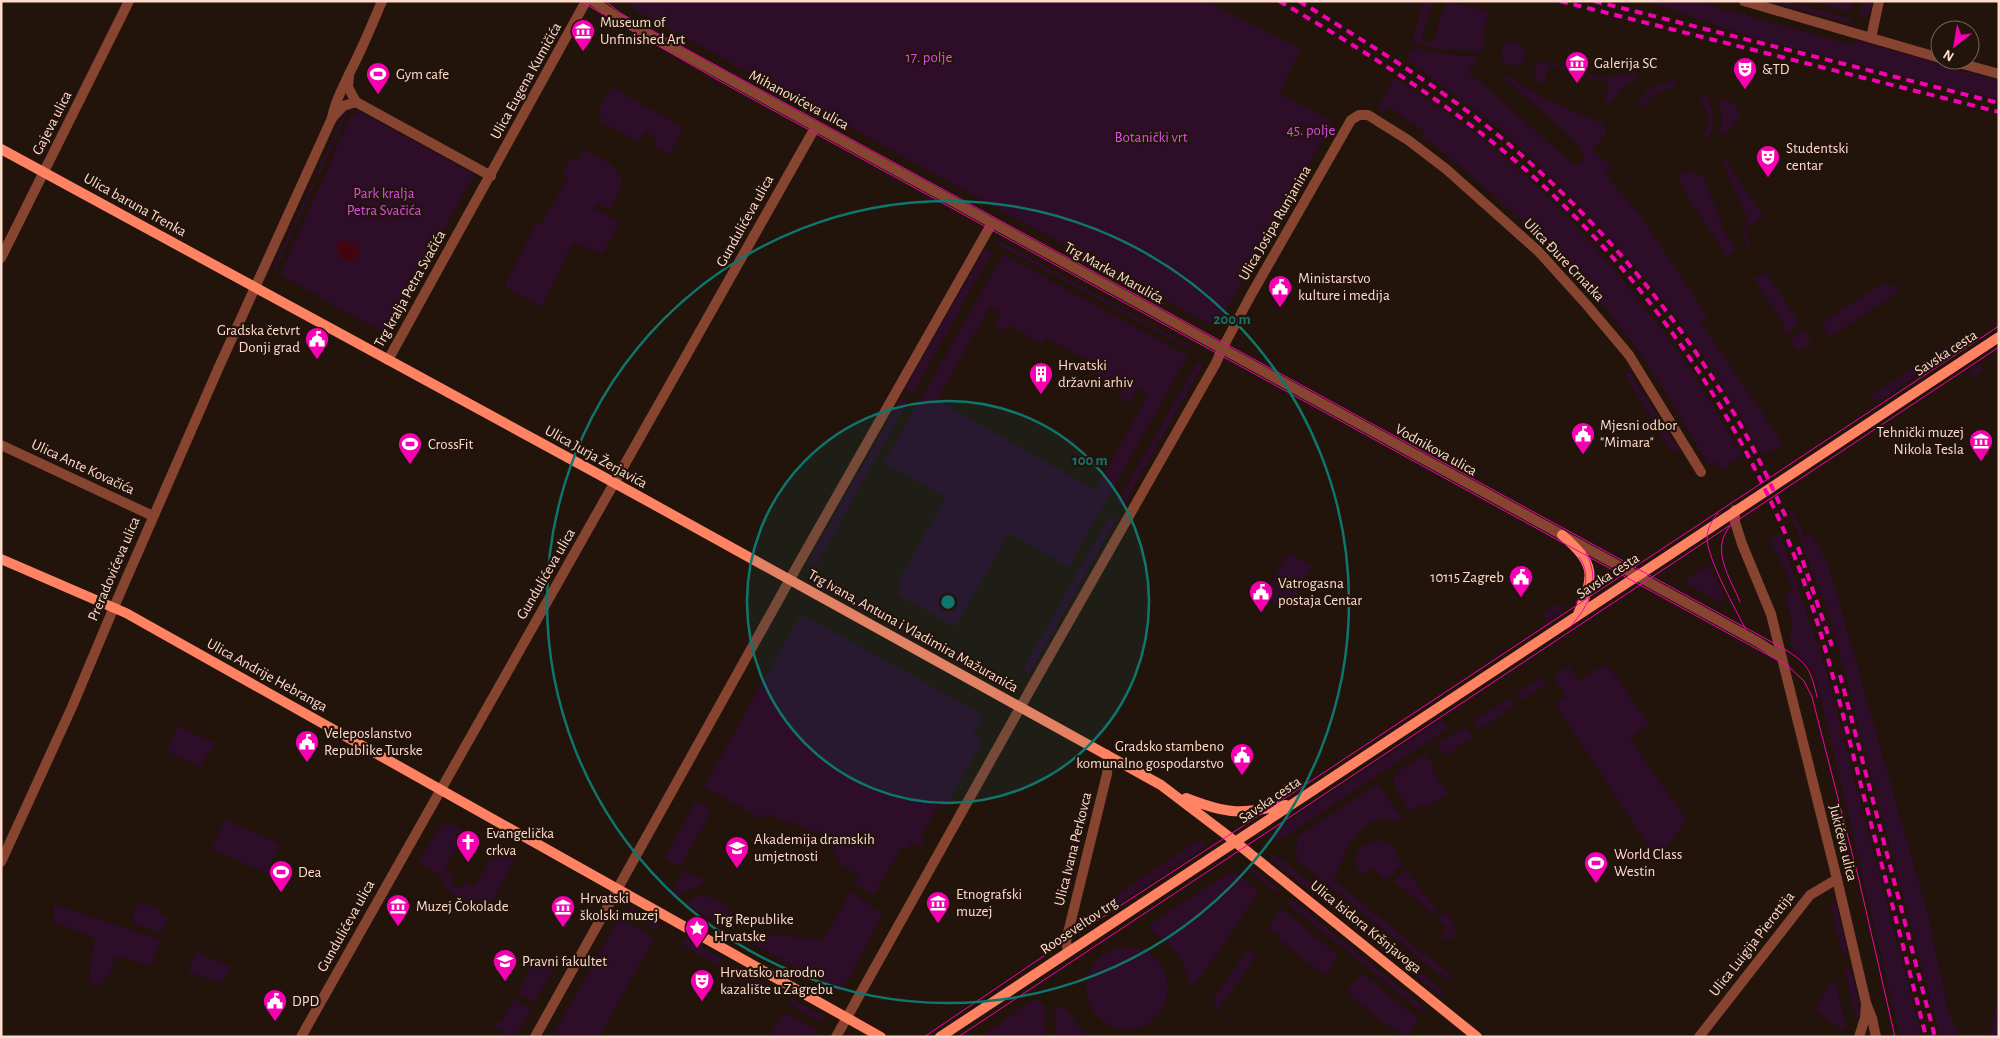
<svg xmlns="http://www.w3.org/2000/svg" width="2000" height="1038" font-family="'Alegreya Sans',sans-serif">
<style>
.green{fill:#2d0d28;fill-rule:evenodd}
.water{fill:#42040f}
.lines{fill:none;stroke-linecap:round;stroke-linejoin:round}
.minor{stroke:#864431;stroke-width:10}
.tertiary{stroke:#864431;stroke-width:10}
.secondary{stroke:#ff8363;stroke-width:10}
.tram{stroke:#f700b2;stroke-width:1}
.rail{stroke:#f700b2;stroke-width:4;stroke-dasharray:8 6;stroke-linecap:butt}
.ring{fill:none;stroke:#0f766e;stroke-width:2.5}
.labels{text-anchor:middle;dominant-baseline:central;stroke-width:4.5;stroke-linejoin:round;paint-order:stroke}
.poi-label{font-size:15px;fill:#ffdbcc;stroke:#22130b;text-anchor:start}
.park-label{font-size:15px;fill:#e04ceb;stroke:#22130b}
.street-label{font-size:15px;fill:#ffdbcc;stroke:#22130b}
.centre{fill:#0f766e;stroke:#22130b;stroke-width:2.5}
.ring-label{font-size:15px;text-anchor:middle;font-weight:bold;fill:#0f766e;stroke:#22130b;stroke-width:4.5;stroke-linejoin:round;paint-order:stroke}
</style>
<rect width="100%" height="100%" fill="#22130b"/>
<path class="green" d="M 626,1 L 1205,1 L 1301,49 L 1279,93 L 1333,122 L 1216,328 L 638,12 Z
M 1423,1 L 1433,1 L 1421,41 L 1432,44 L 1446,1 L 1489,12 L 1483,36 L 1484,51 L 1442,50 L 1412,43 Z
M 1645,1 L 1695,1 L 1853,45 L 1855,39 L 1999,81 L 1999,100 L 1753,38 Z
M 1768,1 L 1786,1 L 1851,19 L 1851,24 Z
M 1812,1 L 1852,1 L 1853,5 L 1851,11 L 1846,11 Z
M 1862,1 L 1873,1 L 1869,14 L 1863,19 L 1860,14 Z
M1501 54a12 12 0 1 1 24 0a12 12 0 1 1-24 0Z
M 1417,48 L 1441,54 L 1480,57 L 1468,71 L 1574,165 L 1580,163 L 1583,159 L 1581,148 L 1559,126 L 1500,75 L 1510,78 L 1545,99 L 1600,122 L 1605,127 L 1607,133 L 1593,150 L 1612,167 L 1605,174 L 1638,212 L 1708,317 L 1701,322 L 1784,445 L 1762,456 L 1721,382 L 1672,311 L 1625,255 L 1570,195 L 1498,127 L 1406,60 L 1409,53 Z
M 1543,61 L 1603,78 L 1635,72 L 1640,76 L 1621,89 L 1611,103 L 1604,102 L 1609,83 L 1549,66 L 1544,85 L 1539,84 L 1533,71 L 1536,64 Z
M 1395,77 C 1426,99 1459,119 1488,143 C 1560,202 1622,274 1677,350 C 1701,383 1721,420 1742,456 L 1720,470 L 1715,461 L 1709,465 C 1682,421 1658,376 1627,336 C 1571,260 1499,198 1426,139 L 1424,142 L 1421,137 L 1424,132 L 1388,106 L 1383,114 L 1377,109 Z
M 1675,80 L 1675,88 C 1661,90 1651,94 1644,108 L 1637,104 C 1645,88 1658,82 1675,80 Z
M 612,87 L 684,128 L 670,154 L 652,145 L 656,138 L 645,131 L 639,142 L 599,121 L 602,116 L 597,112 Z
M 1705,95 C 1715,110 1715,123 1709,139 L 1703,137 C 1710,124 1709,110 1699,99 Z
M 1718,98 C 1749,105 1744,122 1721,136 L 1719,135 L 1722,118 Z
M 345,111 L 347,113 L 346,116 L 320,174 L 315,176 Z
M 359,111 L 475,174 L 386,332 L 384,333 L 284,277 L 282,271 L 351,116 Z
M 584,149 L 610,163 L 622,178 L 622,186 L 609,210 L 597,203 L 594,208 L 619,222 L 603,254 L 573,242 L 542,307 L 504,286 L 537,222 L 541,224 L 568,177 L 562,173 L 572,156 L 578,160 Z
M 1724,159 L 1764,216 L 1745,229 L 1751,247 L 1748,248 L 1741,231 L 1748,220 L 1722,162 Z
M 1692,172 L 1703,175 L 1724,231 L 1736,250 L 1727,256 L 1693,206 L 1678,179 L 1681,173 Z
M 313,181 L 316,181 L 277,268 L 273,268 Z
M 998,240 L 1192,347 L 1189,349 L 997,244 Z
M 984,250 L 989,250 L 991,254 L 914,392 L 907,392 L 905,388 Z
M 1003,254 L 1188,356 L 1074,557 L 1071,568 L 1009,533 L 955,627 L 898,595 L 900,587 L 896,585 L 946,497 L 884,463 ZM 990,307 L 1001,313 L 994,325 L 1005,331 L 1008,325 L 1042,344 L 1046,338 L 1091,362 L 1087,370 L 1122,390 L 1119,397 L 1131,403 L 1137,389 L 1148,395 L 1095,490 L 937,400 Z
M 1766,272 L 1800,323 L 1785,335 L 1782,329 L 1785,327 L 1754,279 Z
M 1881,284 L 1897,287 L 1900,291 L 1829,338 L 1821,326 L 1827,319 Z
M 1803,330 L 1812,342 L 1797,352 L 1790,340 Z
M 1954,341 L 1957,347 L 1954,351 L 1879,401 L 1873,400 L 1870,396 Z
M 1197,362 L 1203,366 L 1123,506 L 1117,503 Z
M 1980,364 L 1984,371 L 1974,377 L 1966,373 Z
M 1630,371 L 1635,380 L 1679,450 L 1672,453 L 1625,374 Z
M 904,399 L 907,402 L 817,564 L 811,564 L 809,561 L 900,400 Z
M 1791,508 L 1804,536 L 1812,534 L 1829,566 L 1928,915 L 1948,1009 L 1959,1037 L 1940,1037 L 1830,619 L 1794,523 L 1793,523 L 1788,511 Z
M 1110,516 L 1116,519 L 1029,674 L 1023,670 Z
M 1780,533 L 1826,670 L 1922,1037 L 1900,1037 L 1816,679 L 1812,669 L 1795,652 L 1789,641 L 1793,625 L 1784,594 L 1793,589 L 1770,540 Z
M 1288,553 L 1312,566 L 1287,610 L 1264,597 Z
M 1707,565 C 1714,573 1724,594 1724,604 L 1687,584 L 1688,578 Z
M 813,578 L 818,578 L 1010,682 L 1004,688 L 809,582 Z
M 1558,603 L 1564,609 L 1546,622 L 1543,613 Z
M 801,614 L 983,715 L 973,734 L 983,740 L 945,808 L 935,803 L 938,807 L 921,836 L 925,839 L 920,848 L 911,843 L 907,849 L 902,847 L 874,895 L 855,884 L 859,876 L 841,865 L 827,839 L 825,840 L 819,830 L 812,833 L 791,821 L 788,825 L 768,813 L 763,820 L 704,786 Z
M 1606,663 L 1650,724 L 1630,739 L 1687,820 L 1657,860 L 1555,703 L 1566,696 L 1553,677 L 1569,666 L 1579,681 Z
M 1542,677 L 1547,684 L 1522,700 L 1517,693 Z
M 1509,698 L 1515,705 L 1479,730 L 1473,721 Z
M 1443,719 L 1449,728 L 1280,840 L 1268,838 L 1275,830 Z
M 178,726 L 215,743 L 200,768 L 167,751 Z
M 1465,727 L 1473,737 L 1445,756 L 1437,745 Z
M 1425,754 L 1432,762 L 1433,772 L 1449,793 L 1424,809 L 1421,805 L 1411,812 C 1384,774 1388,778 1425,754 Z
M 1377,784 L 1403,819 L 1399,822 C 1360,809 1345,851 1334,880 L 1453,977 L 1448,981 L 1296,860 L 1297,836 Z
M 695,802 L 697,802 L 710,809 L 710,813 L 682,864 L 678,866 L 664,858 Z
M 225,819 L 280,844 L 267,873 L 212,849 Z
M 445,824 L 452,824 L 476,839 L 474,839 L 476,841 L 473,845 L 469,841 L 469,844 L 462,841 L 458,847 L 455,847 L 457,849 L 449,861 L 447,861 L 449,864 L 445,870 L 451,874 L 451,876 L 455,876 L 451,880 L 453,883 L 452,885 L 454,885 L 457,888 L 464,886 L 463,884 L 465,881 L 466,884 L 468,883 L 474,886 L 478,880 L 481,880 L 479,878 L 487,866 L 489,866 L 487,863 L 491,858 L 485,854 L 487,851 L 481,850 L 486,846 L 485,844 L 515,860 L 486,914 L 455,897 L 444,886 L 441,877 L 419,862 L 438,828 Z
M 1379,840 L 1393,846 L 1397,851 L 1394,853 L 1403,864 L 1386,880 L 1371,868 L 1363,876 C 1355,866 1354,859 1360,848 L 1372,841 Z
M 1197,841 L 1202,841 L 1207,845 L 1102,915 L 1100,909 L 1104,903 Z
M 1273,854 L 1286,863 L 1448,995 L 1439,994 L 1434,991 L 1274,862 L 1269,855 Z
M 1249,865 L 1279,889 L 1276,892 L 1272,891 L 1249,871 Z
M 1406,869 L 1438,912 L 1437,916 L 1393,881 Z
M 684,870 L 702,879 L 703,883 L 672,899 L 669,896 Z
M 1230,872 L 1237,872 L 1259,893 L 1197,982 L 1191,984 L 1189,983 C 1183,959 1174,945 1153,932 L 1151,925 L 1152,922 Z
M 851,891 L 883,914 L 842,990 L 837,991 L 753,944 L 753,938 L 759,933 L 823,940 Z
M 696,896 C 715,896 722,899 732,915 L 729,930 L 685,905 Z
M 1290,898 L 1427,1009 L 1426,1012 L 1421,1011 L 1288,904 Z
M 139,901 L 161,910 L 160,914 L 168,918 L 161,933 L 131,922 Z
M 1836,902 L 1848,954 L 1842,955 L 1830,904 Z
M 53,904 L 161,940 L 150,966 L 116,956 C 111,969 109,983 93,986 L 88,980 L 95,940 L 90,935 L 54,923 Z
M 629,906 L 660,924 L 661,927 L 654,929 L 626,913 L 626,909 Z
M 1281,908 L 1338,955 L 1325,976 L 1280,940 L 1278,934 L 1268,929 Z
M 1446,911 L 1458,931 L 1453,934 L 1455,938 L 1445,940 L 1440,937 L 1447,929 L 1438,918 Z
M 618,920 L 623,920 L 652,936 L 653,941 L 599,1037 L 552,1037 Z
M 684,937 L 721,958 L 721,960 L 717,965 L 685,947 L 682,941 Z
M1086 988a41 41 0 1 1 82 0a41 41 0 1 1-82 0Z
M 1248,950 L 1257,956 L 1217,1012 L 1213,1009 L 1216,1004 L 1212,1000 Z
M 196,952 L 231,966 L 222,984 L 188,972 Z
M 545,954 L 558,961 L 534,1003 L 517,993 L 530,971 L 523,967 L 525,962 L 539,969 Z
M 730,965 L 734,965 L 769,985 L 767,988 L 760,989 L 727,970 Z
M 1850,967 C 1854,984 1863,1005 1857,1022 L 1844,969 Z
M 1362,973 L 1416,1017 L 1417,1022 L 1406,1037 L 1403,1037 L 1395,1029 L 1389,1027 L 1346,992 Z
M 1835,979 L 1846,1026 L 1842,1031 L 1814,1008 Z
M 1999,996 L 1999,1037 L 1988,1037 Z
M 792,998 L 824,1017 L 821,1022 L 816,1020 L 791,1006 L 789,1002 Z
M 513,999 L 531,1009 L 515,1037 L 499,1037 L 503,1030 L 492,1026 L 495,1021 L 500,1023 Z
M 1034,999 L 1039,1000 L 1045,1005 L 1046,1037 L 979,1037 Z
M 1058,1007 L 1066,1009 L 1079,1027 L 1090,1037 L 1055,1037 L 1054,1013 Z
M 787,1013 L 816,1030 L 816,1037 L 769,1037 L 779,1018 Z"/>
<path class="water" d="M 339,241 L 352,242 L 358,246 L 360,253 L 356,259 L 350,262 L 342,260 L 336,245 Z"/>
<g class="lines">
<path class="minor" d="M 1744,1 L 1940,58
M 1871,38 L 1879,1
M 1948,60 L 1999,74
M 349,75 L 348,87 L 356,102
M 332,118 L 343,106 L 356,102 L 491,176
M 1222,349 L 1251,295 L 1351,120 L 1359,115 L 1368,115 L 1408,140 L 1446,169 L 1538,251 L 1586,304 L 1629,355 L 1701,472
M 388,360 L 586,1
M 1,445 L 153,516
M 1,862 L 72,707 L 114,607
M 1068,952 L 1066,941 L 1107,774 L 1108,763 L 1106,754
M 1699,1037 L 1810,895 L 1837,879
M 1859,1037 L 1865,1018 L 1866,1003"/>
<path class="tertiary" d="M 593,1 L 618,18 L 700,63 L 1758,642 L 1781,657
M 1,258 L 129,1
M 1735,510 L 1735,522 L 1742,544 L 1771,614 L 1837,879 L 1866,1003 L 1872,1018 L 1876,1037
M 114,607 L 218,369 L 332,118 C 335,100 343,88 350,72 C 362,49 372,25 382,1
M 301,1037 L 816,126
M 535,1037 L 799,563 L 992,223
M 836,1037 L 1030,690 L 1216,363 L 1222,349"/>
<path class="secondary" d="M 1,149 L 633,493 L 1161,785 L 1228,836 L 1477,1037
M 1562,535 C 1596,564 1595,575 1578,614
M 1,559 L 126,613 L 881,1037
M 1186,798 C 1229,815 1242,814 1286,805
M 940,1037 L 1999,337"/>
<path class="tram" d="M 580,1 L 716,79 L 1788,666 L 1804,681 L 1812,697 L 1859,880 L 1895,1037
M 605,1 L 622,14 L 1779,646 C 1806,662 1810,666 1817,697
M 1718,513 C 1712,520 1707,529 1707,538 C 1707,558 1736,610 1746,630
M 1730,526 C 1710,550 1730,577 1740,602
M 1576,603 C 1587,590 1590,572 1579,557
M 1570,627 C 1590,605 1601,581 1586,553
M 924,1037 L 1066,941 L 1243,826 L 1999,326
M 958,1037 L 1999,347"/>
<path class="rail" d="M 1279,1 C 1360,48 1440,98 1512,158 C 1629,257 1721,387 1782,526 C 1815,601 1834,680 1854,758 C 1878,851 1903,944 1926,1037
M 1299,1 C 1367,43 1437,85 1499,136 C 1605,224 1697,336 1759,460 C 1769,480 1778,501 1788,521
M 1560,1 L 1999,112
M 1594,1 L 1999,103
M 1798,547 L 1832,646
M 1840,675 L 1935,1037"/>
</g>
<circle cx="948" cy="602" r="201" fill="#0f766e" fill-opacity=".12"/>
<g class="ring">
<circle cx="948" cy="602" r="201"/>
<circle cx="948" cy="602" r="401"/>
</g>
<defs>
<g id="museum-pin" transform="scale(1.25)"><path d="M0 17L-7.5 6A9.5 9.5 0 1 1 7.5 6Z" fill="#f700b2" stroke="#22130b"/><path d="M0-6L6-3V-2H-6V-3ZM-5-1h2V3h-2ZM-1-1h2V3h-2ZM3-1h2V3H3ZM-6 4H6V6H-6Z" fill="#fff"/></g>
<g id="theatre-pin" transform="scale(1.25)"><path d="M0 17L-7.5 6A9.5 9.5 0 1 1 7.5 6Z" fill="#f700b2" stroke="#22130b"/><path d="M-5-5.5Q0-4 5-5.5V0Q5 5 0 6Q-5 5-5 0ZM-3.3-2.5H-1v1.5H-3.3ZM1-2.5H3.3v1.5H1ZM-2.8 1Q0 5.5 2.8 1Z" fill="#fff"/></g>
<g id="stadium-pin" transform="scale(1.25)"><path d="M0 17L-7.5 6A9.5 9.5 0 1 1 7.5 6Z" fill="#f700b2" stroke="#22130b"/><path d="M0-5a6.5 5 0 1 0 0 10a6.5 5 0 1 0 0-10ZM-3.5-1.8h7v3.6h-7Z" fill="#fff"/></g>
<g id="civic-pin" transform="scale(1.25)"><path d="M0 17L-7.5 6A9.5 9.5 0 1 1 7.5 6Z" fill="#f700b2" stroke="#22130b"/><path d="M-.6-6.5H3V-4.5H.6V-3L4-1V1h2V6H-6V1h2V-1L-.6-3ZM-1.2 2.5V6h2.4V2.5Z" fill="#fff"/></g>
<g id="building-pin" transform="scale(1.25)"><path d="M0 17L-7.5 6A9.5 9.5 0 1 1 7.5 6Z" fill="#f700b2" stroke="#22130b"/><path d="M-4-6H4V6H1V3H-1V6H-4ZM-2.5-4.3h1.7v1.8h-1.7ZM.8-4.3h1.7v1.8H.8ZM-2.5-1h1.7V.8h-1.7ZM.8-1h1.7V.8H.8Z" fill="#fff"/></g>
<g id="church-pin" transform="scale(1.25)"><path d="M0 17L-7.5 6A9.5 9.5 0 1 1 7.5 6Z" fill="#f700b2" stroke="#22130b"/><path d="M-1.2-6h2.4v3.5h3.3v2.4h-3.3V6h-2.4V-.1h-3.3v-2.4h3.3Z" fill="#fff"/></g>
<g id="university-pin" transform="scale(1.25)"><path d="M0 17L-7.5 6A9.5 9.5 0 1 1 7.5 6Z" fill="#f700b2" stroke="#22130b"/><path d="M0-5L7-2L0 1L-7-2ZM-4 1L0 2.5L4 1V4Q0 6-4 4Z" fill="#fff"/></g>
<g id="sight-pin" transform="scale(1.25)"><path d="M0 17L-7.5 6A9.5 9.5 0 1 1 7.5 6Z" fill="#f700b2" stroke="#22130b"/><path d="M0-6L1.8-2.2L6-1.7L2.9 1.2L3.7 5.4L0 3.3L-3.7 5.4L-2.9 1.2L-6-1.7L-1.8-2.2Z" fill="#fff"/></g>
</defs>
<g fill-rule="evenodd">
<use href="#museum-pin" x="583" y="31"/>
<use href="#museum-pin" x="1577" y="63"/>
<use href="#theatre-pin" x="1745" y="69"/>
<use href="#stadium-pin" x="378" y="74"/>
<use href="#theatre-pin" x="1768" y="157"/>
<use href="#civic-pin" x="1280" y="287"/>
<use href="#civic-pin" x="317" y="339"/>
<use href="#building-pin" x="1041" y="374"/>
<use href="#civic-pin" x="1583" y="434"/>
<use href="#museum-pin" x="1981" y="441"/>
<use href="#stadium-pin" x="410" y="444"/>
<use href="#civic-pin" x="1521" y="577"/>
<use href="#civic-pin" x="1261" y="592"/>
<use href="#civic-pin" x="307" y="742"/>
<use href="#civic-pin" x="1242" y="755"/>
<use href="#church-pin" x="468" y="842"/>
<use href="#university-pin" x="737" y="848"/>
<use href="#stadium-pin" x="1596" y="863"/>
<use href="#stadium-pin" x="281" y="872"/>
<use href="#museum-pin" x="938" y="903"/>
<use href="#museum-pin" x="398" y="906"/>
<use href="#museum-pin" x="563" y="907"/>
<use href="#sight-pin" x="697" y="928"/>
<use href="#university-pin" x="505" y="961"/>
<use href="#theatre-pin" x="702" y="981"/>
<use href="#civic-pin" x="275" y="1001"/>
</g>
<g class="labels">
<g class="poi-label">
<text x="600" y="22">Museum of<tspan x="600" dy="17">Unfinished Art</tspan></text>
<text x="1594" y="63">Galerija SC</text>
<text x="1762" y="69">&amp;TD</text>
<text x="396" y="74">Gym cafe</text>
<text x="1786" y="148">Studentski<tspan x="1786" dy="17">centar</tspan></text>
<text x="1298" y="278">Ministarstvo<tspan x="1298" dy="17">kulture i medija</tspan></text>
<text x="300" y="330" text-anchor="end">Gradska četvrt<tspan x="300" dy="17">Donji grad</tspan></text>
<text x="1058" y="365">Hrvatski<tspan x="1058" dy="17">državni arhiv</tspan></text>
<text x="1600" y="425">Mjesni odbor<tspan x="1600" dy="17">"Mimara"</tspan></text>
<text x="1964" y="432" text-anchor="end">Tehnički muzej<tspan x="1964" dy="17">Nikola Tesla</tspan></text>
<text x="428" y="444">CrossFit</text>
<text x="1504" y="577" text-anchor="end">10115 Zagreb</text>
<text x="1278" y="583">Vatrogasna<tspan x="1278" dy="17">postaja Centar</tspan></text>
<text x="324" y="733">Veleposlanstvo<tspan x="324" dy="17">Republike Turske</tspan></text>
<text x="1224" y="746" text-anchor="end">Gradsko stambeno<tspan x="1224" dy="17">komunalno gospodarstvo</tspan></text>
<text x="486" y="833">Evangelička<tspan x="486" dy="17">crkva</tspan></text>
<text x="754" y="839">Akademija dramskih<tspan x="754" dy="17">umjetnosti</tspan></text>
<text x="1614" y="854">World Class<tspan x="1614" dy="17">Westin</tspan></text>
<text x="298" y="872">Dea</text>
<text x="956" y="894">Etnografski<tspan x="956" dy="17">muzej</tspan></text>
<text x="580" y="898">Hrvatski<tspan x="580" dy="17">školski muzej</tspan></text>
<text x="416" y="906">Muzej Čokolade</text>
<text x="714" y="919">Trg Republike<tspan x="714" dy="17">Hrvatske</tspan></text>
<text x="522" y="961">Pravni fakultet</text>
<text x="720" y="972">Hrvatsko narodno<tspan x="720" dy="17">kazalište u Zagrebu</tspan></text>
<text x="292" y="1001">DPD</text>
</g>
<g class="park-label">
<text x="929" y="57">17. polje</text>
<text x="1311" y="130">45. polje</text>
<text x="1151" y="137">Botanički vrt</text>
<text x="384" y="193">Park kralja<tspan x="384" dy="17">Petra Svačića</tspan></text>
</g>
<g class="street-label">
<text transform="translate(526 81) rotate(-61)">Ulica Eugena Kumičića</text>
<text transform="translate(799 100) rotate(28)">Mihanovićeva ulica</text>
<text transform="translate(52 123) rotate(-63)">Gajeva ulica</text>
<text transform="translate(135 205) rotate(29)">Ulica baruna Trenka</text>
<text transform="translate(745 221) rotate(-61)">Gundulićeva ulica</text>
<text transform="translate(1275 223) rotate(-60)">Ulica Josipa Runjanina</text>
<text transform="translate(1564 260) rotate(46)">Ulica Đure Crnatka</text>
<text transform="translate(1114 273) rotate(29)">Trg Marka Marulića</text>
<text transform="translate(410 289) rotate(-61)">Trg kralja Petra Svačića</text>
<text transform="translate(1946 353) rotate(-33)">Savska cesta</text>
<text transform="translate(1436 450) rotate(29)">Vodnikova ulica</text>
<text transform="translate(596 457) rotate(29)">Ulica Jurja Žerjavića</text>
<text transform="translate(83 467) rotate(25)">Ulica Ante Kovačića</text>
<text transform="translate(114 569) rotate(-67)">Preradovićeva ulica</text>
<text transform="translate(546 574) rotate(-60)">Gundulićeva ulica</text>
<text transform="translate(1608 576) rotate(-33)">Savska cesta</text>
<text transform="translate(913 631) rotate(29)">Trg Ivana, Antuna i Vladimira Mažuranića</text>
<text transform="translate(267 675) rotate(29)">Ulica Andrije Hebranga</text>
<text transform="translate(1270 800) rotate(-34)">Savska cesta</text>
<text transform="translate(1843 843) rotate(76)">Jukićeva ulica</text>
<text transform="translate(1073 849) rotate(-76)">Ulica Ivana Perkovca</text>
<text transform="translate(346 926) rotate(-61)">Gundulićeva ulica</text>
<text transform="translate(1079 926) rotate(-34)">Rooseveltov trg</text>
<text transform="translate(1366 927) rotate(39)">Ulica Isidora Kršnjavoga</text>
<text transform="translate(1752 944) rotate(-52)">Ulica Luigija Pierottija</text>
</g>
</g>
<circle cx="948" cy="602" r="8" class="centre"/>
<g class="ring-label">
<text x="1232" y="324">200 m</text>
<text x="1090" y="465">100 m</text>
</g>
<rect width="2000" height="1038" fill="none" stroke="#ffdbcc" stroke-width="5"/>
<g transform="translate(1955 45) rotate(211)"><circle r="24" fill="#22130b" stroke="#7a6358"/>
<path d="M0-4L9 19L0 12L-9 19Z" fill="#f700b2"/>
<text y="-8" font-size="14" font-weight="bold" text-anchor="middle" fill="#ffdbcc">N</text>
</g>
</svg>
